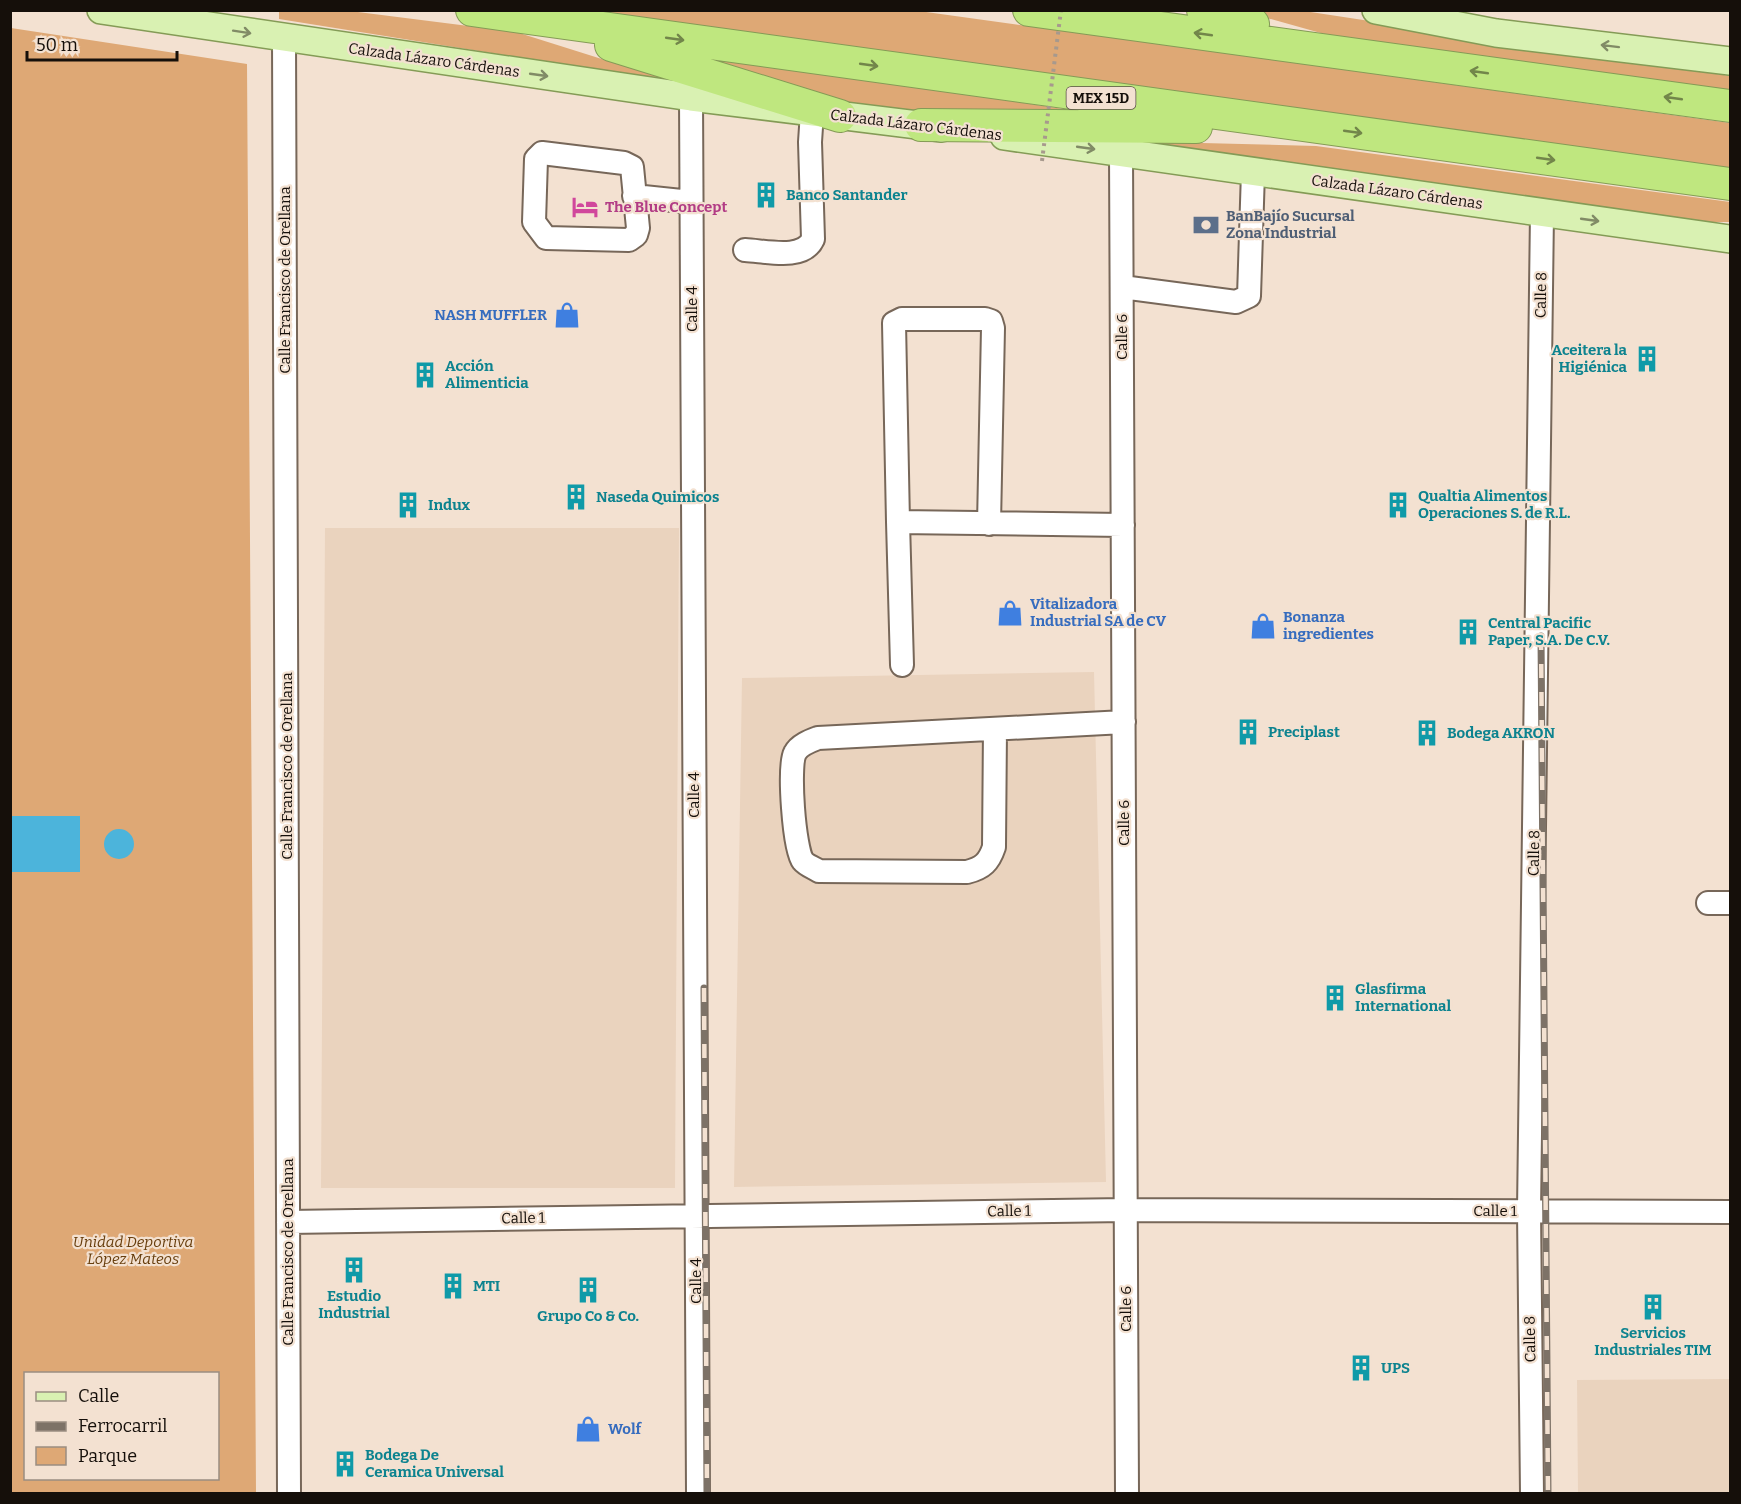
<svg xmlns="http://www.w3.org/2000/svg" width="1741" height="1504" font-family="Bitter,serif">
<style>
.built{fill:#ead3be}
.green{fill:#dea875;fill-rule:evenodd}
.water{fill:#4cb4db}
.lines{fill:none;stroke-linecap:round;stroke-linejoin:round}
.minor-casing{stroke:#776759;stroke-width:26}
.major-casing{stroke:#849b56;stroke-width:30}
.highway-casing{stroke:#849b56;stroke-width:34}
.minor{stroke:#fff;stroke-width:22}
.major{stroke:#d9f1b2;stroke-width:27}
.highway{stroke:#bfe77f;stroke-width:32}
.rail-casing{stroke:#7d7267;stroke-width:7}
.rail{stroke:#f3e1d1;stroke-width:4.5;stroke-dasharray:14;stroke-linecap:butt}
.path-bridge{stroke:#a7998d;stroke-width:4;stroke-dasharray:3 4.5;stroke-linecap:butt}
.oneway{stroke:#818b66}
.oneway2{stroke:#72864a}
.labels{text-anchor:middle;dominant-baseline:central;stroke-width:4.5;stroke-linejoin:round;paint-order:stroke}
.shield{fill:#f3e1d1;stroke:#584e46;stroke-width:1.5}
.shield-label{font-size:14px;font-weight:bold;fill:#150f0a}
.street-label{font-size:15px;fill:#150f0a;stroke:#f3e1d1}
.culture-label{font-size:15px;font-weight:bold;fill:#0d838f;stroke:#f3e1d1;text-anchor:start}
.hotel-label{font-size:15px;font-weight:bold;fill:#b23c85;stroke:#f3e1d1;text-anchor:start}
.service-label{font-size:15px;font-weight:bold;fill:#4e5e75;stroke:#f3e1d1;text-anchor:start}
.shop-label{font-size:15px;font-weight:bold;fill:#366cbe;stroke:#f3e1d1;text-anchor:start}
.park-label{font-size:15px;font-style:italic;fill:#683e0d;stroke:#f3e1d1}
</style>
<rect width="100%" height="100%" fill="#f3e1d1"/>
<path class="built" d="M 325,528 L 679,528 L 675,1188 L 321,1188 Z
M 1094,672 L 1106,1182 L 734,1187 L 742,678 Z
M 1730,1379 L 1730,1493 L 1578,1493 L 1577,1380 Z"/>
<path class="green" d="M 279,11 L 350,11 L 516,32 L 678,83 L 279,19 Z
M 577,11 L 919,11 L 1730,123 L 1730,171 Z
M 1242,11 L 1304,11 L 1730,76 L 1730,97 L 1392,53 Z
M 11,28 L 247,64 L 256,1493 L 11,1493 ZM 26,1374 L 218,1374 L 218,1478 L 26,1478 Z
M 657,47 L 1148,122 L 850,108 Z
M 1122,141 L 1316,146 L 1730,202 L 1730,222 L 1672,222 Z"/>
<path class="water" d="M 10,816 L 80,816 L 80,872 L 11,872 Z
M104 844a15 15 0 1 1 30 0a15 15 0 1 1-30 0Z"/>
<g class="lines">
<g class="minor-casing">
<path id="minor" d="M 284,38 L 289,1494
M 691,97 L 698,1494
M 542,153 L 624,163 L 632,167 L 638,228 L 636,235 L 629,240 L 546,238 L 534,222 L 536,159 Z
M 1121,153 L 1127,1494
M 634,196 L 691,202
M 745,250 C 766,251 803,261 813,239 L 810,142 L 812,112
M 1122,287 L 1236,302 L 1249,296 L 1253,172
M 898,522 L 894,323 L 902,319 L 985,319 L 991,321 L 993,328 L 989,524
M 902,665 L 898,522 L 1123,525
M 995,729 L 994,847 C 989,862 983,868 967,872 L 819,871 C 814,868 806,865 803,861 C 794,850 788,766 795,753 C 799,745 810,741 818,738 L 1124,722
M 1708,903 L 1730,903
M 288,1222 L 1126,1210 L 1730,1212
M 1532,1494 L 1529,1211 L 1542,213"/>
</g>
<g class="major-casing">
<path id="major" d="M 101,10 L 691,97 L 942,128
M 1376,10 L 1496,33 L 1730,61
M 1004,136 L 1730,239"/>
</g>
<g class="highway-casing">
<path id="highway" d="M 472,10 L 1730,184
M 1029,10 L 1730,106
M 1203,10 L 1253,24
M 611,45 L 840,116
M 921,125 L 1196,127"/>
</g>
<use href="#minor" class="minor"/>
<use href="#major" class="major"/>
<use href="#highway" class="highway"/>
<g class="rail-casing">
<path id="rail" d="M 1541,636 L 1548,1494
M 704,988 L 707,1494"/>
</g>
<use href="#rail" class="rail"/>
<path class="path-bridge" d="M 1042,161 L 1061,10"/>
</g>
<defs><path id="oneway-shaft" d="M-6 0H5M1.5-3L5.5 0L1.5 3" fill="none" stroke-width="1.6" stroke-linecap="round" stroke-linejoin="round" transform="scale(1.5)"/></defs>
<g class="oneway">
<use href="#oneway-shaft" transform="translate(242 32) rotate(9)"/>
<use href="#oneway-shaft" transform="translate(1610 46) rotate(-173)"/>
<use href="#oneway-shaft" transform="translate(539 75) rotate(8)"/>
<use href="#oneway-shaft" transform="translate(1086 148) rotate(8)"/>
<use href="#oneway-shaft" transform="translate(1590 220) rotate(8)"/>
</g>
<g class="oneway2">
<use href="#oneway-shaft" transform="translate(1203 34) rotate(-172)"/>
<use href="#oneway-shaft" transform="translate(675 39) rotate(8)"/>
<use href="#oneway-shaft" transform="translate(869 65) rotate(8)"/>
<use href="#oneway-shaft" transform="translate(1479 72) rotate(-172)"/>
<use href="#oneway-shaft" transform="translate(1673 98) rotate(-172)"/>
<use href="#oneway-shaft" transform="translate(1353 132) rotate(8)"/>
<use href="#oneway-shaft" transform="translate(1546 159) rotate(8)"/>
</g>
<defs>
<g id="building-bare" transform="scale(2.07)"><path d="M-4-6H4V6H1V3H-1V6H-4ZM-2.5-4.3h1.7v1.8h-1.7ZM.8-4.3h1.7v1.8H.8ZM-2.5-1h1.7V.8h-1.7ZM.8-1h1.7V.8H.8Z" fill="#0f9aa8" stroke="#f3e1d1" stroke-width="2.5" paint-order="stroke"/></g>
<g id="hotel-bare" transform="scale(2.07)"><path d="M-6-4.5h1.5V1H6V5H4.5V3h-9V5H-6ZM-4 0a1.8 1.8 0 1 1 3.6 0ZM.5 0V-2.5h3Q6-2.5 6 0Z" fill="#d1479c" stroke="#f3e1d1" stroke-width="2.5" paint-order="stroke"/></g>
<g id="bank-bare" transform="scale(2.07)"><path d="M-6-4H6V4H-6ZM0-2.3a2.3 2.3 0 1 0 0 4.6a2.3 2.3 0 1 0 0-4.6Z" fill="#5c6f8a" stroke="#f3e1d1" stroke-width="2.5" paint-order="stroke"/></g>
<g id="shop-bare" transform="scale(2.07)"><path d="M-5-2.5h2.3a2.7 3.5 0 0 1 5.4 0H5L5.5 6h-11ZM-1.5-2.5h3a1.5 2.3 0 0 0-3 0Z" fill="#3f7fe0" stroke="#f3e1d1" stroke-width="2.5" paint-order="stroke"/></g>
</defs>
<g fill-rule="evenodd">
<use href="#building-bare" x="766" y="195"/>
<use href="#hotel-bare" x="585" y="207"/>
<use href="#bank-bare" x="1206" y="225"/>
<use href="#shop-bare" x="567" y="315"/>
<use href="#building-bare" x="1647" y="359"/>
<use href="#building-bare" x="425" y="375"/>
<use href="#building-bare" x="576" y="497"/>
<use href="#building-bare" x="408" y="505"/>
<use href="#building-bare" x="1398" y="505"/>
<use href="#shop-bare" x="1010" y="613"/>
<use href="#shop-bare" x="1263" y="626"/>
<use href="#building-bare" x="1468" y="632"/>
<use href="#building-bare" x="1248" y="732"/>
<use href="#building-bare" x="1427" y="733"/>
<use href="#building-bare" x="1335" y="998"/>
<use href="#building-bare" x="354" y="1270"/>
<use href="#building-bare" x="453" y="1286"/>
<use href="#building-bare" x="588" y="1290"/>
<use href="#building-bare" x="1653" y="1307"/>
<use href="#building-bare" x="1361" y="1368"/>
<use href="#shop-bare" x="588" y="1429"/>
<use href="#building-bare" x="345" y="1464"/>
</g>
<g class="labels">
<rect class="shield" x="1066.5" y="87" width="69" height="22" rx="4.5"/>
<g class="shield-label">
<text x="1101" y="98">MEX 15D</text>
</g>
<g class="street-label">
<text transform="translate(434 60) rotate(8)">Calzada Lázaro Cárdenas</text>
<text transform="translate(916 125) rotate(7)">Calzada Lázaro Cárdenas</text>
<text transform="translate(1397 192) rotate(8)">Calzada Lázaro Cárdenas</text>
<text transform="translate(285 280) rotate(-90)">Calle Francisco de Orellana</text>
<text transform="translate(1541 295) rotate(-89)">Calle 8</text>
<text transform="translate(692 309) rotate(-90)">Calle 4</text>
<text transform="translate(1122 337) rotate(-90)">Calle 6</text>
<text transform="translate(287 766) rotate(-90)">Calle Francisco de Orellana</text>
<text transform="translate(694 795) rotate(-90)">Calle 4</text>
<text transform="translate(1124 823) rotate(-90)">Calle 6</text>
<text transform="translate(1534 853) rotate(-89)">Calle 8</text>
<text transform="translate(1009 1211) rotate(-1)">Calle 1</text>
<text x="1495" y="1211">Calle 1</text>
<text transform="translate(523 1218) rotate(-1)">Calle 1</text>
<text transform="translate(288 1252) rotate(-90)">Calle Francisco de Orellana</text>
<text transform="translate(696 1281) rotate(-90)">Calle 4</text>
<text transform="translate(1126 1309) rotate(-90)">Calle 6</text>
<text transform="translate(1530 1339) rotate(-91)">Calle 8</text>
</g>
<g class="culture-label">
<text x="786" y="195">Banco Santander</text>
<text x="1627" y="350" text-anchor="end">Aceitera la<tspan x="1627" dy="17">Higiénica</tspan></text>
<text x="445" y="366">Acción<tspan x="445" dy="17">Alimenticia</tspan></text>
<text x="1418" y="496">Qualtia Alimentos<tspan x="1418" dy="17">Operaciones S. de R.L.</tspan></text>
<text x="596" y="497">Naseda Quimicos</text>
<text x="428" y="505">Indux</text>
<text x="1488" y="623">Central Pacific<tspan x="1488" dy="17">Paper, S.A. De C.V.</tspan></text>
<text x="1268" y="732">Preciplast</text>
<text x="1447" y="733">Bodega AKRON</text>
<text x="1355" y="989">Glasfirma<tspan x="1355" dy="17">International</tspan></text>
<text x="473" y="1286">MTI</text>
<text x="354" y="1296" text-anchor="middle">Estudio<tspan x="354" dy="17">Industrial</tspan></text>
<text x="588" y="1316" text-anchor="middle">Grupo Co &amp; Co.</text>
<text x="1653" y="1333" text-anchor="middle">Servicios<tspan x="1653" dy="17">Industriales TIM</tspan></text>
<text x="1381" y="1368">UPS</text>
<text x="365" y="1455">Bodega De<tspan x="365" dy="17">Ceramica Universal</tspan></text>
</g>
<g class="hotel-label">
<text x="605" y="207">The Blue Concept</text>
</g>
<g class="service-label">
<text x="1226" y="216">BanBajío Sucursal<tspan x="1226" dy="17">Zona Industrial</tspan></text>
</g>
<g class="shop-label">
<text x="547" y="315" text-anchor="end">NASH MUFFLER</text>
<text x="1030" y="604">Vitalizadora<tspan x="1030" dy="17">Industrial SA de CV</tspan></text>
<text x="1283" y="617">Bonanza<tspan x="1283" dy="17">ingredientes</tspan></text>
<text x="608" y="1429">Wolf</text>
</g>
<g class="park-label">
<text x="133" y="1242">Unidad Deportiva<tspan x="133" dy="17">López Mateos</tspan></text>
</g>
</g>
<rect width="1741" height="1504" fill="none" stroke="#150f0a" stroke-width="24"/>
<rect x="24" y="1372" width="195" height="108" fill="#f3e1d1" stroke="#9a8d81" stroke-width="1.5"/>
<rect x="36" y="1392" width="30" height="9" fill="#d9f1b2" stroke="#9a8d81" stroke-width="1.5"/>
<text x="78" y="1402" font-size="18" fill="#150f0a">Calle</text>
<rect x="36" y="1422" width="30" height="9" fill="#7d7267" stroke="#9a8d81" stroke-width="1.5"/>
<text x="78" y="1432" font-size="18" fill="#150f0a">Ferrocarril</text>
<rect x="36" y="1447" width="30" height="18" fill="#dea875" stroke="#9a8d81" stroke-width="1.5"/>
<text x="78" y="1462" font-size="18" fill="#150f0a">Parque</text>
<path d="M27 51v9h150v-9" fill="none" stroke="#150f0a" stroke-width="3"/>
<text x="36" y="51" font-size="18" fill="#150f0a" stroke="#f3e1d1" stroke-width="4.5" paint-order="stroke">50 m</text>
</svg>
